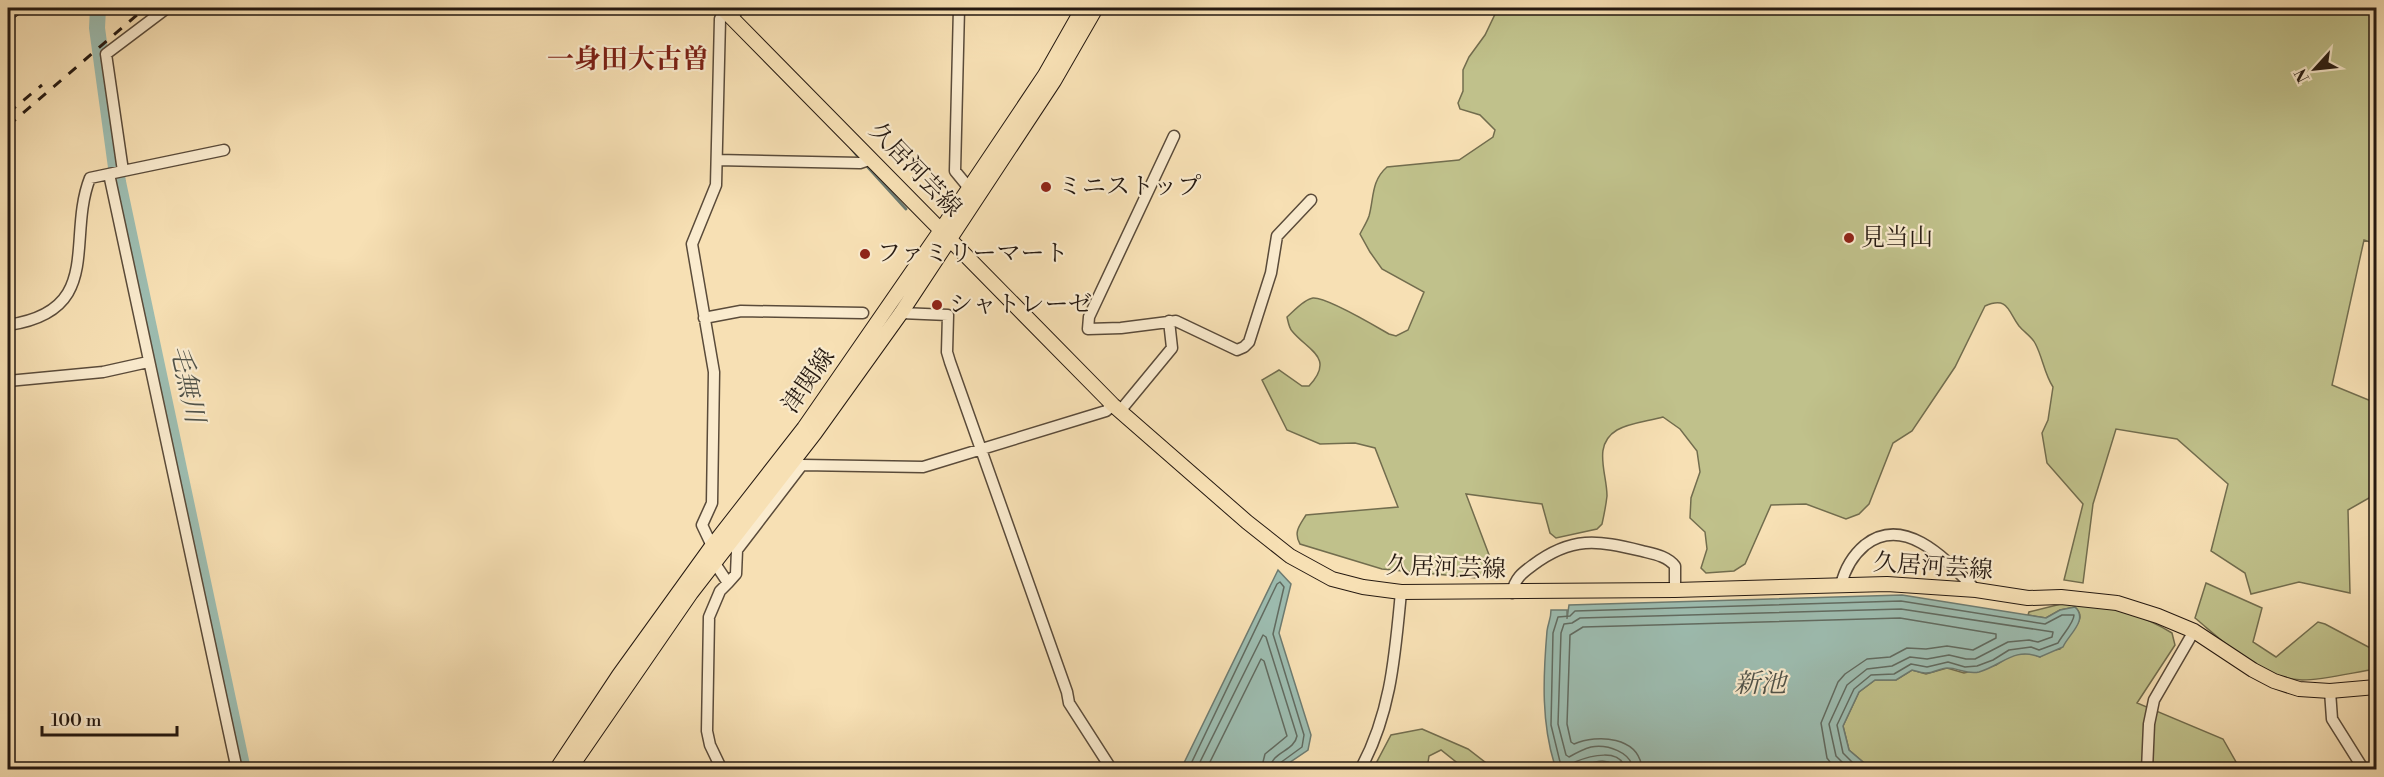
<svg xmlns="http://www.w3.org/2000/svg" width="2384" height="777" font-family="'Libre Bodoni','Noto Serif JP',serif">
<style>
.green{fill:#c0c18b;stroke:#726d4e;stroke-width:1.5}
.water{fill:#9dbdb1;stroke:#6d7b71;stroke-width:1.5}
.lines{fill:none;stroke-linecap:round;stroke-linejoin:round}
.shore{stroke:#616b61;stroke-width:1.5}
.stream{stroke:#6d7b71;stroke-width:3}
.river{stroke:#9dbdb1;stroke-width:16}
.minor-casing{stroke:#5a4b3a;stroke-width:13}
.major-casing{stroke:#251911;stroke-width:16}
.minor{stroke:#faebce;stroke-width:10}
.major{stroke:#f7e0b4;stroke-width:14}
.rail{stroke:#251911;stroke-width:3;stroke-dasharray:10 10;stroke-linecap:butt}
.poi-dot{fill:#8f2418;stroke:#faebce;stroke-width:2}
.labels{text-anchor:middle;dominant-baseline:central;stroke-width:4.5;stroke-linejoin:round;paint-order:stroke}
.street-label{font-size:24px;fill:#251911;stroke:#faebce}
.poi-label{font-size:24px;fill:#251911;stroke:#faebce;text-anchor:start}
.water-label{font-size:26px;font-style:italic;fill:#4f5249;stroke:#faebce}
.quarter-label{font-size:27px;font-weight:bold;fill:#7a1f14;stroke:#faebce}
</style>
<rect width="100%" height="100%" fill="#f7e0b4"/>
<filter id="stains"><feTurbulence type="fractalNoise" baseFrequency=".00333" numOctaves="4"/><feColorMatrix values="0 0 0 0 .2 0 0 0 0 .09 0 0 0 0 .02 0 0 0 .5 -.17"/></filter>
<radialGradient id="worn" r=".72"><stop offset=".6" stop-color="#630" stop-opacity="0"/><stop offset="1" stop-color="#630" stop-opacity=".3"/></radialGradient>
<path class="green" d="M 1498,8 L 2376,8 L 2376,244 L 2364,240 L 2332,385 L 2376,403 L 2376,494 L 2348,510 L 2350,593 L 2299,582 L 2251,594 L 2245,573 L 2211,551 L 2228,484 L 2177,439 L 2116,429 L 2093,504 L 2083,583 L 2064,580 L 2083,504 L 2047,463 L 2042,433 L 2048,420 L 2053,387 C 2044,373 2043,358 2035,343 C 2032,337 2024,332 2019,326 C 2008,311 2008,296 1985,306 L 1955,367 L 1912,431 L 1893,443 L 1869,504 L 1859,514 L 1846,519 L 1806,504 L 1771,505 L 1745,564 L 1734,571 L 1706,573 L 1701,568 L 1707,549 L 1705,532 L 1690,518 L 1691,498 L 1700,472 L 1697,451 L 1680,429 L 1663,417 C 1649,421 1629,423 1617,430 C 1592,445 1607,473 1607,496 C 1606,505 1604,515 1602,524 L 1597,529 L 1556,538 L 1550,533 L 1542,504 L 1466,494 L 1494,568 L 1477,578 L 1382,569 L 1300,544 C 1293,532 1300,525 1306,515 L 1398,507 L 1375,448 L 1355,443 L 1320,444 L 1287,430 L 1262,380 L 1279,370 L 1302,386 L 1309,386 C 1336,357 1307,350 1292,331 C 1289,328 1288,321 1287,317 C 1293,312 1304,299 1313,298 C 1327,297 1375,326 1389,334 L 1396,336 L 1408,330 L 1424,292 L 1382,269 L 1370,252 L 1360,234 C 1363,228 1367,222 1369,216 C 1374,198 1371,181 1387,167 L 1459,160 L 1493,137 L 1495,130 L 1480,115 L 1460,109 L 1458,103 L 1463,91 L 1463,70 L 1469,57 L 1485,35 Z
M 2206,583 L 2262,608 L 2253,642 L 2276,657 L 2318,622 L 2325,624 L 2376,651 L 2376,669 C 2355,672 2324,680 2302,680 C 2261,679 2224,642 2195,618 Z
M 2079,602 C 2113,606 2143,615 2172,633 L 2175,645 L 2137,703 L 2223,739 L 2240,769 L 1867,769 L 1863,762 L 1849,750 L 1843,726 L 1859,692 L 1875,680 L 1896,680 L 1912,670 L 1926,674 L 1947,668 L 1964,673 L 1996,665 L 2011,655 L 2030,653 L 2040,657 L 2049,651 L 2060,649 C 2064,645 2064,641 2068,637 C 2074,627 2087,618 2075,607 L 2060,610 L 2046,618 L 2028,615 L 2029,612 L 2061,604 Z
M 1422,729 L 1468,749 L 1494,769 L 1465,769 L 1441,750 L 1429,756 L 1427,769 L 1373,769 L 1391,735 Z"/>
<path class="water" d="M 1278,570 L 1291,584 L 1279,633 L 1311,735 L 1308,750 L 1280,769 L 1181,769 Z
M 1902,595 L 2046,618 L 2060,610 L 2075,607 C 2089,620 2068,635 2063,647 L 2040,657 C 2013,647 2003,665 1979,672 C 1967,675 1959,668 1947,668 C 1940,668 1932,674 1925,673 C 1921,673 1916,671 1912,670 L 1896,680 L 1875,680 L 1859,692 L 1843,726 L 1849,750 L 1863,762 L 1867,769 L 1622,770 C 1599,752 1593,766 1571,770 C 1567,770 1561,769 1556,769 C 1541,725 1543,678 1547,631 C 1548,623 1551,619 1551,610 L 1567,610 L 1567,619 L 1569,605 Z"/>
<g class="lines">
<path class="shore" d="M 1188,770 L 1277,584 L 1280,582 L 1284,587 L 1273,634 L 1304,735 L 1302,747 L 1280,763 L 1277,770
M 1196,770 L 1263,635 L 1266,637 L 1297,736 C 1294,752 1271,751 1270,770
M 1206,770 L 1261,659 L 1264,661 L 1287,736 L 1265,754 L 1261,770
M 1562,770 L 1551,725 L 1553,633 L 1558,617 L 1570,616 L 1575,611 L 1901,601 L 2045,624 L 2062,615 L 2074,615 C 2074,623 2062,635 2058,643 L 2039,650 L 2031,647 L 2009,650 L 1993,660 L 1977,666 L 1965,667 L 1948,662 L 1927,667 L 1911,664 L 1894,674 L 1871,675 L 1854,689 L 1837,725 L 1843,753 L 1860,770
M 1572,770 L 1575,762 C 1589,756 1622,747 1625,770
M 1633,770 C 1632,752 1607,744 1591,747 C 1584,749 1576,753 1569,757 L 1566,755 L 1558,724 L 1561,633 L 1564,624 L 1572,623 L 1580,618 L 1901,609 L 2053,632 L 2052,637 L 2038,642 L 2029,640 L 2008,642 L 1975,659 L 1966,659 L 1949,655 L 1927,659 L 1910,657 L 1892,666 L 1867,669 L 1847,685 L 1829,724 L 1836,756 L 1850,770
M 1642,770 C 1640,736 1597,734 1574,744 L 1571,742 L 1567,724 L 1570,635 L 1583,627 L 1900,618 L 1996,634 L 1996,638 L 1973,650 L 1947,646 L 1926,649 L 1907,648 L 1890,657 L 1867,659 L 1845,674 L 1838,682 L 1821,723 L 1827,758 L 1836,770"/>
<path class="stream" d="M 851,148 L 860,159
M 865,164 L 906,209"/>
<path class="river" d="M 98,8 L 97,28 L 118,182 L 243,770"/>
<g class="minor-casing">
<path id="minor" d="M 959,8 L 955,171 L 969,188
M 724,10 L 720,19 L 716,185 L 692,244 L 714,372 L 712,503 L 702,525 L 712,546 L 714,562 L 728,583 L 736,574 L 737,550 L 802,465 L 923,467 L 1106,411 L 1113,405
M 732,18 L 739,8
M 1174,136 L 1089,317 L 1088,329 L 1121,328 L 1176,321 L 1237,350 L 1244,347 L 1249,342 L 1271,273 L 1277,236 L 1311,200
M 717,160 L 860,163 L 872,159
M 123,171 L 224,150
M 109,174 L 237,770
M 901,313 L 948,315 L 947,352 L 950,362 L 1067,692 L 1069,703 L 1112,770
M 704,318 L 741,311 L 863,313
M 8,325 C 105,311 66,239 90,178 L 123,171 L 106,54 L 167,8
M 8,381 L 103,372 L 148,362
M 1120,411 L 1172,348 L 1169,321
M 1841,585 C 1845,568 1852,556 1865,545 C 1906,513 1949,563 1976,590
M 1512,593 C 1515,578 1522,573 1533,565 C 1572,536 1597,540 1642,551 C 1654,554 1667,556 1675,566 L 1675,590
M 2330,691 L 2332,719 L 2364,770
M 722,770 L 710,745 L 707,731 L 709,617 L 720,591 L 728,583
M 1360,770 C 1391,714 1395,655 1401,592
M 2147,770 L 2149,724 L 2154,700 L 2194,631"/>
</g>
<g class="major-casing">
<path id="major" d="M 722,8 L 1113,405 L 1247,522 L 1290,556 L 1332,579 L 1363,587 L 1401,592 L 1675,590 L 1887,584 L 1976,590 L 2028,598 L 2061,597 L 2117,603 L 2158,616 L 2194,631 L 2253,670 L 2274,681 L 2299,689 L 2330,691 L 2376,687
M 8,13 L 15,8
M 556,770 L 619,675 L 712,546 L 804,428 L 941,230 L 1045,75 L 1083,8
M 569,770 L 691,593 L 815,433 L 901,313 L 1054,81 L 1096,8"/>
</g>
<use href="#minor" class="minor"/>
<use href="#major" class="major"/>
<path class="rail" d="M 8,113 L 42,85
M 8,126 L 145,8"/>
</g>
<g class="poi-dot">
<circle cx="1046" cy="187" r="6"/>
<circle cx="1849" cy="238" r="6"/>
<circle cx="865" cy="254" r="6"/>
<circle cx="937" cy="305" r="6"/>
</g>
<g class="labels">
<g class="street-label">
<text transform="translate(915 170) rotate(46)">久居河芸線</text>
<text transform="translate(809 381) rotate(-55)">津関線</text>
<text transform="translate(1933 567) rotate(4)">久居河芸線</text>
<text transform="translate(1446 568) rotate(2)">久居河芸線</text>
</g>
<g class="poi-label">
<text x="1058" y="187">ミニストップ</text>
<text x="1861" y="238">見当山</text>
<text x="877" y="254">ファミリーマート</text>
<text x="949" y="305">シャトレーゼ</text>
</g>
<g class="water-label">
<text transform="translate(187 384) rotate(78)">毛無川</text>
<text x="1760" y="684">新池</text>
</g>
<g class="quarter-label">
<text x="628" y="60">一身田大古曽</text>
</g>
</g>
<rect width="2384" height="777" fill="none" stroke="#f7e0b4" stroke-width="30"/>
<rect x="9" y="9" width="2366" height="759" fill="none" stroke="#251911" stroke-width="3"/>
<rect x="15" y="15" width="2354" height="747" fill="none" stroke="#251911" stroke-width="1.5"/>
<g transform="translate(2315 69) rotate(243)" stroke="#faebce" stroke-width="4.5" paint-order="stroke">
<path d="M0-4.5L10 22L0 15L-10 22Z" fill="#251911"/>
<text y="-9" font-size="16" font-weight="bold" text-anchor="middle" fill="#251911">N</text>
</g>
<path d="M42 726v9h135v-9" fill="none" stroke="#251911" stroke-width="3"/>
<text x="51" y="726" font-size="18" fill="#251911" stroke="#faebce" stroke-width="4.5" paint-order="stroke">100 m</text>
<rect width="100%" height="100%" filter="url(#stains)"/>
<rect width="100%" height="100%" fill="url(#worn)"/>
</svg>
